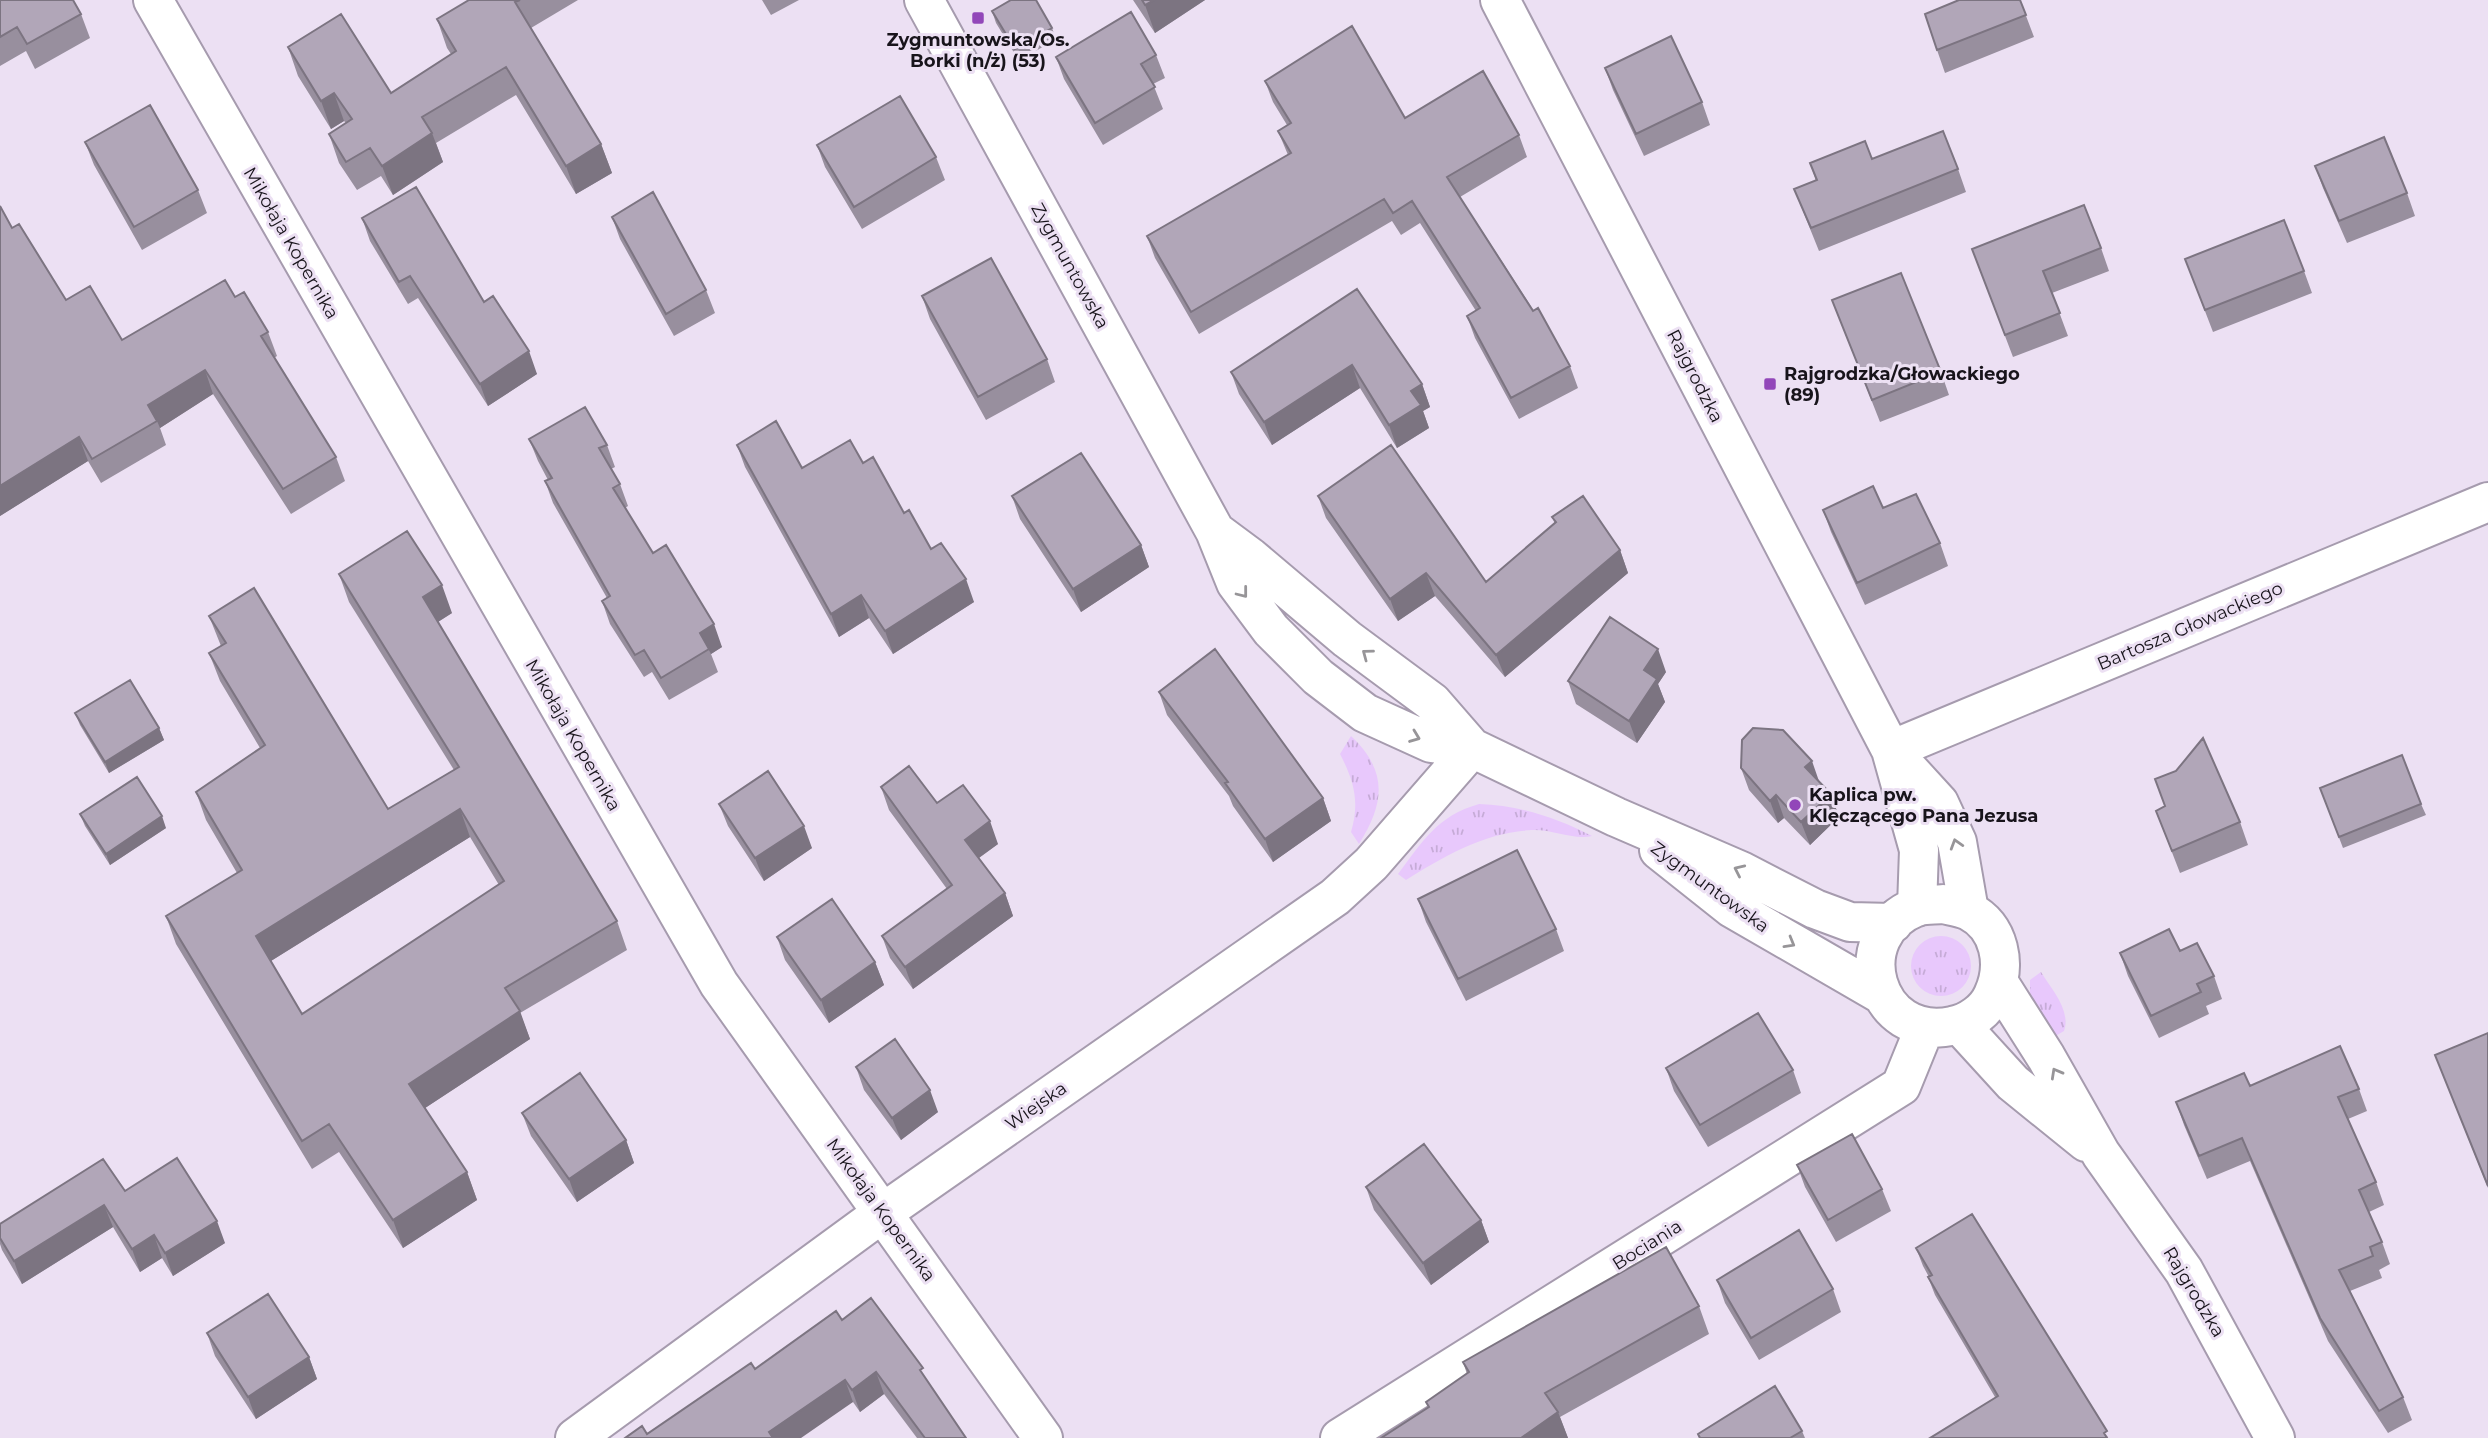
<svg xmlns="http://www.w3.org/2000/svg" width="2488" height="1438" font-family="Montserrat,sans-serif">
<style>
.grass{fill:url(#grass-tufts)}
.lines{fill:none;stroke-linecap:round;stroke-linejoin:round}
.minor-casing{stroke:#a69bae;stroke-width:42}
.minor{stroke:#fff;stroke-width:38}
.wall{fill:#988f9e;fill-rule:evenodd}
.shaded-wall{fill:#7c7481}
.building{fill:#b1a6b8;stroke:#7c7481;stroke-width:2;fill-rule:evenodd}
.oneway{stroke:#979598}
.poi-dot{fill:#9247b9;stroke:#ece0f3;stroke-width:2.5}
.labels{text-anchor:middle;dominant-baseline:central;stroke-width:6;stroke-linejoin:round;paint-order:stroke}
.poi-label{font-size:18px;font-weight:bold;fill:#18141b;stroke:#ece0f3;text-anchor:start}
.street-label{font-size:18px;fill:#18141b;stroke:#ece0f3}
</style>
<defs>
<pattern id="grass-tufts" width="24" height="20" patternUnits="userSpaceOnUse" patternTransform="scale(1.75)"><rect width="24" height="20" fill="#e8c8fc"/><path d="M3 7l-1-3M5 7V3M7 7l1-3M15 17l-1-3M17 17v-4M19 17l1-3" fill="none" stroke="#c6abd7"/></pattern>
</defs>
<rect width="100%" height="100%" fill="#ece0f3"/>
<path class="grass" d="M 1351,736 C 1388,771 1385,803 1359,844 L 1351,832 C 1360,802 1354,781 1340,754 Z
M 1479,804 C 1519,805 1557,818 1592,836 C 1572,840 1552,829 1532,830 C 1486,832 1444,856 1406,880 L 1398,874 C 1423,841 1437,816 1479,804 Z
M1911 966a30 30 0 1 1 60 0a30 30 0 1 1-60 0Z
M 2041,972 C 2052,990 2071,1010 2064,1031 L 2052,1038 L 2030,1001 L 2030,980 Z"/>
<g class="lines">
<g class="minor-casing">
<path id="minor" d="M 153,0 L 719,984 L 1043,1438
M 924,0 L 1215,531 L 1236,583 L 1271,630 L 1318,677 L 1365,713 L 1431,743 L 1472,748 L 1616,817 L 1741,871 L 1815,909 L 1850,922 L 1893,923
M 1500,0 L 1891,750 L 1919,850 L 1917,907
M 1215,531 L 1250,557 L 1347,639 L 1432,702 L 1472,748
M 1891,750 L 2488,502
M 1897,757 L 1939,803 L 1957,842 L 1969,911
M 1659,850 L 1732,908 L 1879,993
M 1943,904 C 1951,906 1961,907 1969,911 C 2000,927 2007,965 1993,995 C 1986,1011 1969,1023 1952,1026 C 1874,1042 1845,935 1916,907 C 1924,904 1935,905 1943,904 Z
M 1999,983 L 2046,1057 L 2101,1154 L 2184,1271 L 2275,1438
M 1960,1025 L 2013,1083 L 2086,1142
M 575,1438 L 881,1214 L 1335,897 L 1371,864 L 1472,748
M 1340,1438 L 1901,1086 L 1925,1027"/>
</g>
<use href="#minor" class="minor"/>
</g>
<path class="wall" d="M 0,0 L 81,14 L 90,38 L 35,69 L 26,51 L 0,66 Z
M 469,0 L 578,0 L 531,28 L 601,144 L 612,173 L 576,194 L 516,95 L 436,143 L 443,162 L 393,195 L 381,176 L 357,190 L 339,163 L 329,134 L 346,123 L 344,121 L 331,129 L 298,76 L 288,47 L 391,93 L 451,54 L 447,48 L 437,19 Z
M 762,0 L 799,0 L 771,15 Z
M 1133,0 L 1205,0 L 1155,33 Z
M 2020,0 L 2034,37 L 1945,73 L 1937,50 Z
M 992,11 L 1052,28 L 1056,39 L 1019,61 L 996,23 Z
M 1156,55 L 1165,78 L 1153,84 L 1163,109 L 1103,145 L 1064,79 L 1056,57 Z
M 1605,68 L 1702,102 L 1710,125 L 1644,156 L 1613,90 Z
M 1265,81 L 1405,118 L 1519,135 L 1527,157 L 1460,197 L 1570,366 L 1578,388 L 1519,419 L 1475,338 L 1467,316 L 1476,311 L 1420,223 L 1401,235 L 1392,221 L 1199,334 L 1155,258 L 1147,236 L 1288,155 L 1278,131 L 1287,125 L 1273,102 Z
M 85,142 L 198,190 L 207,213 L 142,250 L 94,165 Z
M 817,145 L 936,157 L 945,180 L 862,229 L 825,167 Z
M 1810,163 L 1958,169 L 1966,192 L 1819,251 L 1794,189 L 1816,181 Z
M 2315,166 L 2407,193 L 2415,216 L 2347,243 L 2323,188 Z
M 0,206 L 12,228 L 66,300 L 122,340 L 235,297 L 268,332 L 277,356 L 274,358 L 336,457 L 345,481 L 291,514 L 213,394 L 160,428 L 166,445 L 101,483 L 88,461 L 0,516 Z
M 612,217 L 706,290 L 715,313 L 674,336 L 620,239 Z
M 362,218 L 484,302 L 537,374 L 488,406 L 418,298 L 408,304 L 370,241 Z
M 2101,248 L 2109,271 L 2052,293 L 2068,336 L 2013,357 L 1972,249 Z
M 2185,259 L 2304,271 L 2312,293 L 2213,332 Z
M 1357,289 L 1422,384 L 1430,407 L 1423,411 L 1429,428 L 1397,448 L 1360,388 L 1272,445 L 1239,394 L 1231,372 Z
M 922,296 L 1047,359 L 1055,382 L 986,420 L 930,319 Z
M 1832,300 L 1941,372 L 1949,395 L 1880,422 Z
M 529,439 L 607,445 L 615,467 L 611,469 L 620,484 L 628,506 L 625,508 L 653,553 L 722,647 L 711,654 L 718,672 L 669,700 L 652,672 L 644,677 L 610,624 L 602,601 L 607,598 L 553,503 L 545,481 L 548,480 L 538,461 Z
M 737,445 L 802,468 L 863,463 L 974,602 L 893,654 L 869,618 L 839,637 L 745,467 Z
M 1012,496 L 1141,545 L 1149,567 L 1081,612 L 1020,519 Z
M 1318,496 L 1486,582 L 1555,524 L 1552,517 L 1620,550 L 1628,573 L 1505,677 L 1435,596 L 1398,621 L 1326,518 Z
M 1883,508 L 1940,543 L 1948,566 L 1865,605 L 1831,532 L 1823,510 Z
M 339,574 L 452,613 L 438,622 L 617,921 L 627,950 L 520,1013 L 530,1039 L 425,1108 L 467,1172 L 477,1200 L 403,1248 L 339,1152 L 312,1169 L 176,944 L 166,916 L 237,873 L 206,820 L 196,792 L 260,748 L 220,681 L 209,653 L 221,646 L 209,616 L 388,809 L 454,770 L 349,602 ZM 470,837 L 499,885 L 302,1014 L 271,961 Z
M 1666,672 L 1658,684 L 1665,702 L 1637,743 L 1576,704 L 1568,681 Z
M 1159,692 L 1323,798 L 1331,821 L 1273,862 L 1233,806 L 1229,796 L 1167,715 Z
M 75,713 L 159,728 L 164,740 L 109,773 L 80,725 Z
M 1741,768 L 1819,782 L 1831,794 L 1839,817 L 1810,845 L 1784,818 L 1778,823 L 1749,790 Z
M 2155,779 L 2240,822 L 2248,845 L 2180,873 L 2156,811 L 2165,806 Z
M 881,787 L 937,803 L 998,844 L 979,858 L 1005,893 L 1013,916 L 913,989 L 890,958 L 882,936 L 947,889 L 889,810 Z
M 2320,788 L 2421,804 L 2426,815 L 2343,848 Z
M 719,804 L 812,848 L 764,881 L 728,826 Z
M 80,814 L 166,828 L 110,865 L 85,826 Z
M 1418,899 L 1556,929 L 1564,951 L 1466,1001 L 1426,922 Z
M 777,937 L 875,962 L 884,985 L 829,1023 L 785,960 Z
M 2180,951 L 2214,976 L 2222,999 L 2206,1006 L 2209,1014 L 2159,1038 L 2128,976 L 2120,953 Z
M 2488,1033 L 2488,1188 L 2435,1055 Z
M 856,1067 L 938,1112 L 901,1140 L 864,1090 Z
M 1666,1068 L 1793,1070 L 1801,1093 L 1708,1147 L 1674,1091 Z
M 2359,1089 L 2367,1111 L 2348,1119 L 2376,1182 L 2384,1205 L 2369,1212 L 2382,1242 L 2390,1264 L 2379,1270 L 2382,1278 L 2350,1291 L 2403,1397 L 2412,1420 L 2388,1433 L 2328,1341 L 2250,1161 L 2207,1179 L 2184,1125 L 2176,1102 Z
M 522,1113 L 626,1140 L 634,1163 L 577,1202 L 531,1136 Z
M 1797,1165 L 1882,1189 L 1891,1211 L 1836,1242 L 1805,1187 Z
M 1366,1187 L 1481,1220 L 1489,1242 L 1431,1285 L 1374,1210 Z
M 125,1191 L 225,1243 L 173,1276 L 162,1258 L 140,1272 L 113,1227 L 22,1284 L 2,1250 L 0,1244 L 0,1224 Z
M 1916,1248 L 2109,1438 L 1995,1397 L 1935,1295 L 1928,1277 L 1929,1277 L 1923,1266 Z
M 1717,1280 L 1833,1289 L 1841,1312 L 1759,1360 L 1725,1303 Z
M 1699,1306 L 1709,1334 L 1560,1417 L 1568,1438 L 1381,1438 L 1428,1407 L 1426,1402 L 1467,1374 L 1463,1362 Z
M 842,1320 L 966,1438 L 917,1438 L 884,1394 L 860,1412 L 853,1402 L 647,1434 L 755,1369 Z
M 207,1333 L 309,1357 L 317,1379 L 256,1419 L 215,1356 Z
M 1802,1431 L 1805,1438 L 1699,1438 L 1698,1434 Z"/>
<path class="shaded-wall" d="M 1154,0 L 1205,0 L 1155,33 L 1145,5 Z
M 334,93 L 344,121 L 331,129 L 321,101 Z
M 432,133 L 443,162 L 393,195 L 382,166 Z
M 601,144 L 612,173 L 576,194 L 566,166 Z
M 529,351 L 537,374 L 488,406 L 480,384 Z
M 1352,365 L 1360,388 L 1272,445 L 1264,422 Z
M 205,370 L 213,394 L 160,428 L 157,421 L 148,405 Z
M 1422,384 L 1430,407 L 1423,411 L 1429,428 L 1397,448 L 1389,425 L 1411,391 Z
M 79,437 L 88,461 L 0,516 L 0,486 Z
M 1141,545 L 1149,567 L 1081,612 L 1073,589 Z
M 1620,550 L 1628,573 L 1505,677 L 1496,655 Z
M 1426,573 L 1435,596 L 1398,621 L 1390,599 Z
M 966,579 L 974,602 L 893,654 L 885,631 Z
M 442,585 L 452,613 L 433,625 L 423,597 Z
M 861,595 L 869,618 L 839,637 L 831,614 Z
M 714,624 L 722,647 L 711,654 L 700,633 Z
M 1658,649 L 1666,672 L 1658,684 L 1665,702 L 1637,743 L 1629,721 L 1644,670 Z
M 159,728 L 164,740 L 109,773 L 105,762 Z
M 1812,761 L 1820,784 L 1805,767 Z
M 1831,794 L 1839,817 L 1810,845 L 1801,822 Z
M 1776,795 L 1784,818 L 1778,823 L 1770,801 Z
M 1323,798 L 1331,821 L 1273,862 L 1265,839 Z
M 460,809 L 470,837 L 266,964 L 256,936 Z
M 162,816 L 166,828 L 110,865 L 106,854 Z
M 990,821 L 998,844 L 973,862 L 965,840 Z
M 804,826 L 812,848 L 764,881 L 755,858 Z
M 1005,893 L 1013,916 L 913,989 L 905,967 Z
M 875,962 L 884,985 L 829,1023 L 821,1000 Z
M 520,1011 L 530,1039 L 419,1112 L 409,1084 Z
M 930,1090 L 938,1112 L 901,1140 L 892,1118 Z
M 626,1140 L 634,1163 L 577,1202 L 569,1179 Z
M 467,1172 L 477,1200 L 403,1248 L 393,1220 Z
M 104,1205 L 113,1227 L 22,1284 L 14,1261 Z
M 1481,1220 L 1489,1242 L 1431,1285 L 1423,1263 Z
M 217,1221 L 225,1243 L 173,1276 L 165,1253 Z
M 154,1235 L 162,1258 L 140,1272 L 132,1249 Z
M 309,1357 L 317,1379 L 256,1419 L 248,1397 Z
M 876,1372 L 884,1394 L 860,1412 L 852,1390 Z
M 845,1380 L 853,1402 L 801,1438 L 771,1438 L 769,1432 Z
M 1558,1412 L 1568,1438 L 1521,1438 Z"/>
<path class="building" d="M 0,0 L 73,0 L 81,14 L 27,44 L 17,27 L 0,37 Z
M 469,0 L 520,0 L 515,2 L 601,144 L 566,166 L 506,67 L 422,117 L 432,133 L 382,166 L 370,148 L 346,162 L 329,134 L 352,119 L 334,93 L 321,101 L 288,47 L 341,14 L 391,93 L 456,51 L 437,19 Z
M 1011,0 L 1036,0 L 1052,28 L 1015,49 L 992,11 Z
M 1142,0 L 1154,0 L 1145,5 Z
M 1959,0 L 2020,0 L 2026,15 L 1937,50 L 1925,14 Z
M 1131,12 L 1156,55 L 1141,64 L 1155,87 L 1095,123 L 1056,57 Z
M 1352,26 L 1405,118 L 1483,71 L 1519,135 L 1447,177 L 1533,311 L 1538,308 L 1570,366 L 1511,398 L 1467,316 L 1480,308 L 1412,201 L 1393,213 L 1384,199 L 1191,312 L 1147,236 L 1291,153 L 1278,131 L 1291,123 L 1265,81 Z
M 1671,36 L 1702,102 L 1636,134 L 1605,68 Z
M 900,96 L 936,157 L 854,207 L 817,145 Z
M 150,105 L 198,190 L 134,227 L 85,142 Z
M 1943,131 L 1958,169 L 1811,228 L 1794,189 L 1817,180 L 1810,163 L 1865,141 L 1872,159 Z
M 2384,137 L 2407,193 L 2339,221 L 2315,166 Z
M 416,187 L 484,302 L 493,296 L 529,351 L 480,384 L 410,276 L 399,282 L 362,218 Z
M 653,192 L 706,290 L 666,314 L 612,217 Z
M 2084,205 L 2101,248 L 2043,271 L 2060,313 L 2005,335 L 1972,249 Z
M 0,206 L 12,228 L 19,224 L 66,300 L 90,286 L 122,340 L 225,280 L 235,297 L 244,292 L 268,332 L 261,336 L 336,457 L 283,489 L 205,370 L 148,405 L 157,421 L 92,459 L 79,437 L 0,486 Z
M 2284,220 L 2304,271 L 2205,310 L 2185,259 Z
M 991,258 L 1047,359 L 978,397 L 922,296 Z
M 1901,273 L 1941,372 L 1872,400 L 1832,300 Z
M 1357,289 L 1422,384 L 1411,391 L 1421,405 L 1389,425 L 1352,365 L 1264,422 L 1231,372 Z
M 585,407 L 607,445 L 599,448 L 620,484 L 613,488 L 653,553 L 666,545 L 714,624 L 700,633 L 709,649 L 661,678 L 644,650 L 635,655 L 602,601 L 610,596 L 545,481 L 552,478 L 529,439 Z
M 776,421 L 802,468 L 850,440 L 863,463 L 873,457 L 904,513 L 909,510 L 931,549 L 941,543 L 966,579 L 885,631 L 861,595 L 831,614 L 737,445 Z
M 1391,445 L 1486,582 L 1556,522 L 1552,517 L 1583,496 L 1620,550 L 1496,655 L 1426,573 L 1390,599 L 1318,496 Z
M 1081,453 L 1141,545 L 1073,589 L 1012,496 Z
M 1873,486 L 1883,508 L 1916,494 L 1940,543 L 1857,583 L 1823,510 Z
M 407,531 L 442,585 L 423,597 L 617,921 L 505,988 L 520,1011 L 409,1084 L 467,1172 L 393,1220 L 329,1124 L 302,1141 L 166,916 L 242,870 L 196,792 L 265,745 L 209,653 L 226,643 L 209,616 L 254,588 L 388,809 L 459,767 L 339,574 ZM 460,809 L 504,881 L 302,1014 L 256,936 Z
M 1610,617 L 1658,649 L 1644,670 L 1657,679 L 1629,721 L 1568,681 Z
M 1215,649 L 1323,798 L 1265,839 L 1225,783 L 1228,782 L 1159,692 Z
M 130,680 L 159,728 L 105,762 L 75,713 Z
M 1753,728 L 1783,730 L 1812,761 L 1805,767 L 1831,794 L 1801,822 L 1776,795 L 1770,801 L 1741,768 L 1742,740 Z
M 2203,738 L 2240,822 L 2172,851 L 2156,811 L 2165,806 L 2155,779 L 2176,771 Z
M 2402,755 L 2421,804 L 2339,837 L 2320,788 Z
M 909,766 L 937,803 L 963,785 L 990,821 L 965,840 L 1005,893 L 905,967 L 882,936 L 952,885 L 881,787 Z
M 768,771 L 804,826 L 755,858 L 719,804 Z
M 137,777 L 162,816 L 106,854 L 80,814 Z
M 1517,850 L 1556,929 L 1458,979 L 1418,899 Z
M 832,899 L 875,962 L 821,1000 L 777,937 Z
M 2169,929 L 2180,951 L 2197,943 L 2214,976 L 2197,984 L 2201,992 L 2151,1016 L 2120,953 Z
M 1758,1013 L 1793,1070 L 1700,1125 L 1666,1068 Z
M 2488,1033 L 2488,1186 L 2435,1055 Z
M 895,1039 L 930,1090 L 892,1118 L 856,1067 Z
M 2340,1046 L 2359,1089 L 2338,1097 L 2376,1182 L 2359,1190 L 2382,1242 L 2370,1247 L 2373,1256 L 2339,1270 L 2403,1397 L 2379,1411 L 2320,1318 L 2242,1138 L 2199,1156 L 2176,1102 L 2244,1073 L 2250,1086 Z
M 580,1073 L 626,1140 L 569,1179 L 522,1113 Z
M 1852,1134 L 1882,1189 L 1828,1220 L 1797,1165 Z
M 1424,1144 L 1481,1220 L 1423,1263 L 1366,1187 Z
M 177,1158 L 217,1221 L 165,1253 L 154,1235 L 132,1249 L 104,1205 L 14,1261 L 0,1238 L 0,1224 L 103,1159 L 125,1191 Z
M 1972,1214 L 2107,1431 L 2104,1433 L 2107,1438 L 1930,1438 L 1998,1396 L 1928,1277 L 1932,1275 L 1916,1248 Z
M 1799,1230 L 1833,1289 L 1751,1338 L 1717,1280 Z
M 1666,1247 L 1699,1306 L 1545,1393 L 1558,1412 L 1521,1438 L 1381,1438 L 1429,1407 L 1426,1402 L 1469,1372 L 1463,1362 Z
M 268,1294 L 309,1357 L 248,1397 L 207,1333 Z
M 871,1298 L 923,1368 L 920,1370 L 966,1438 L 925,1438 L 876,1372 L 852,1390 L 845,1380 L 769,1432 L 773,1438 L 625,1438 L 642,1426 L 647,1434 L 751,1363 L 755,1369 L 836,1311 L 842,1320 Z
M 1775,1386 L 1802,1431 L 1790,1438 L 1700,1438 L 1698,1434 Z"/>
<defs><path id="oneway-chevron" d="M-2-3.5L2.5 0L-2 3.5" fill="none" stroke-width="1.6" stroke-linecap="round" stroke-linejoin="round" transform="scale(1.75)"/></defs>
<g class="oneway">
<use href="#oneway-chevron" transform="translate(1243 593) rotate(52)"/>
<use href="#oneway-chevron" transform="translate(1367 654) rotate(-143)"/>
<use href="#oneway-chevron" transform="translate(1415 737) rotate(21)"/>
<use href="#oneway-chevron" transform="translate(1956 844) rotate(-107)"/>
<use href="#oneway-chevron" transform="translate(1739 870) rotate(-155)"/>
<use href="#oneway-chevron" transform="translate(1790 943) rotate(30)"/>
<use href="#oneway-chevron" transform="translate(2056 1073) rotate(-119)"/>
</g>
<g class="poi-dot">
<rect x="971" y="11" width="14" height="14" rx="3.5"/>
<rect x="1763" y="377" width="14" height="14" rx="3.5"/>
<circle cx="1795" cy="805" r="7"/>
</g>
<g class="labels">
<g class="poi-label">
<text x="978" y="40" text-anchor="middle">Zygmuntowska/Os.<tspan x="978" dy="21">Borki (n/ż) (53)</tspan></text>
<text x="1784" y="374">Rajgrodzka/Głowackiego<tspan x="1784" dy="21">(89)</tspan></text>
<text x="1809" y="795">Kaplica pw.<tspan x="1809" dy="21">Klęczącego Pana Jezusa</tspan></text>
</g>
<g class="street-label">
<text transform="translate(291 243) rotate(60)">Mikołaja Kopernika</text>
<text transform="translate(1070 266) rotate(61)">Zygmuntowska</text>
<text transform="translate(1695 376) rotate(63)">Rajgrodzka</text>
<text transform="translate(2190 626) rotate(-23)">Bartosza Głowackiego</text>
<text transform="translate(573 735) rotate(60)">Mikołaja Kopernika</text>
<text transform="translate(1710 887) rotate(36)">Zygmuntowska</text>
<text transform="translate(1036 1106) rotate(-35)">Wiejska</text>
<text transform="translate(881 1210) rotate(54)">Mikołaja Kopernika</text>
<text transform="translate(1647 1245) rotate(-32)">Bociania</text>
<text transform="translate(2194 1292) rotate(59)">Rajgrodzka</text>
</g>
</g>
</svg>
